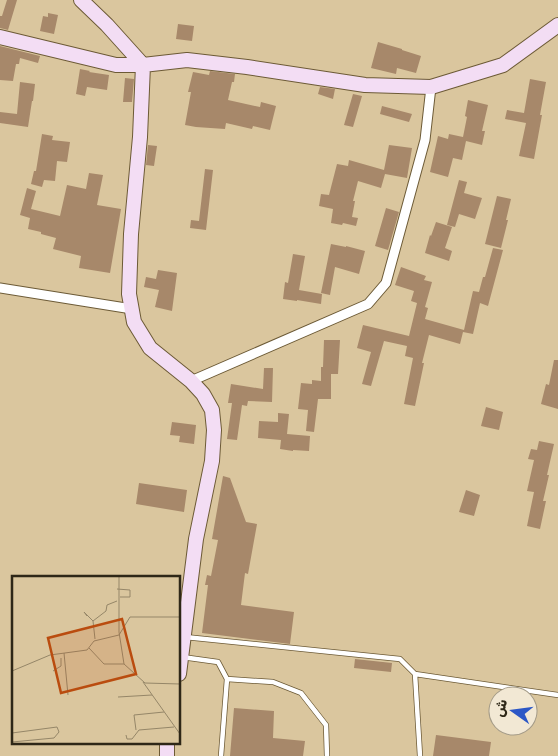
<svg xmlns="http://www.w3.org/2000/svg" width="558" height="756" font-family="Rubik,'Noto Sans Arabic',sans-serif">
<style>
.building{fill:#a7886a}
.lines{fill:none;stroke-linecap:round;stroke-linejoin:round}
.lane-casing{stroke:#6c5a36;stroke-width:6}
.street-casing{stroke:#6c5a36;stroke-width:11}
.secondary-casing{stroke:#6c5a36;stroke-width:16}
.lane{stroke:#fff;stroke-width:4.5}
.street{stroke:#fff;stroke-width:9}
.secondary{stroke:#f3ddf4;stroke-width:14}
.inset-road{fill:none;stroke:#958668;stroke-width:1}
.view{fill:#ba4c0f;fill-opacity:0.15;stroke:#ba4c0f;stroke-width:2.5}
.inset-edge{fill:none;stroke:#2e2717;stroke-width:2.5}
</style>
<rect width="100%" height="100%" fill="#dac69e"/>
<path class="building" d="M 7,0 L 17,0 L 8,30 L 0,28 L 0,16 L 2,16 Z
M 48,13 L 58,15 L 54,34 L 40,31 L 43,16 L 48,17 Z
M 178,24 L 194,26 L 192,41 L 176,39 Z
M 378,42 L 402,49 L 402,50 L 421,56 L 416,73 L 397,68 L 396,74 L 371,68 Z
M 0,46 L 40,56 L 38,63 L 20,58 L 19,64 L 16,64 L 13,81 L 0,80 Z
M 80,69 L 90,71 L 89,72 L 109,75 L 107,90 L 87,87 L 85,96 L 76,94 Z
M 210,71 L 235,74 L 234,82 L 232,82 L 228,100 L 260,107 L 261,102 L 276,106 L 270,130 L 253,126 L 252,129 L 226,123 L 225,129 L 196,127 L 185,125 L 191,92 L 188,92 L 193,72 L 209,75 Z
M 125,78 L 134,79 L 132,102 L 123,102 Z
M 530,79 L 546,82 L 540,115 L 542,115 L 534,159 L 519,156 L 526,123 L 505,119 L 507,110 L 524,113 Z
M 20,82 L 35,84 L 33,101 L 32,101 L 28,127 L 0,123 L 0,112 L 17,114 Z
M 320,87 L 335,89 L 333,99 L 318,94 Z
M 353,94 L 362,96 L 353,127 L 344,125 Z
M 468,100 L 488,105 L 482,131 L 485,131 L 482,145 L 466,141 L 462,160 L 453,158 L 448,177 L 430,172 L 438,136 L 448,139 L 449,134 L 463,137 L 467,117 L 465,116 Z
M 382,106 L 412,114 L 409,122 L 380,114 Z
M 42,134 L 53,136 L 52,140 L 70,142 L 67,162 L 57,161 L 55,181 L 44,180 L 42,187 L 31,184 L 34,171 L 36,171 Z
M 148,145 L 157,146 L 154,166 L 146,165 Z
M 389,145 L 412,148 L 407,178 L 385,174 L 381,188 L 358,181 L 353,201 L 355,201 L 352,217 L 358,218 L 356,226 L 343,223 L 342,225 L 331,223 L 333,209 L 319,206 L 321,194 L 329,195 L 337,164 L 348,166 L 349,160 L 384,170 Z
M 205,169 L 213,170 L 206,230 L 190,228 L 191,220 L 199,221 Z
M 89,173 L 103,175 L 97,205 L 121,209 L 110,273 L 79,268 L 81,256 L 53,249 L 56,238 L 41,234 L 41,232 L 28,229 L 30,218 L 20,215 L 27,188 L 36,191 L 31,209 L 60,216 L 67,185 L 86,189 Z
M 459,180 L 467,182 L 464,193 L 482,198 L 475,219 L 459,214 L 455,227 L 447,225 Z
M 497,196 L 511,199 L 506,220 L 508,220 L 501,248 L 485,244 Z
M 386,208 L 399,212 L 388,250 L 375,246 Z
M 436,222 L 452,227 L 445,248 L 452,251 L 449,261 L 425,253 L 430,235 L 431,236 Z
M 331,244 L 346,247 L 346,246 L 365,251 L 359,274 L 335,267 L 330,295 L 321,293 Z
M 493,248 L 503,250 L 488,306 L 480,303 L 473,334 L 463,332 L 460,344 L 429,335 L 422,363 L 424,363 L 415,406 L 404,404 L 413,358 L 405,356 L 407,346 L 384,341 L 371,386 L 362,384 L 371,352 L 357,348 L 363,325 L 409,336 L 417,303 L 411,301 L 414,291 L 395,285 L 401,267 L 426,276 L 424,280 L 432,282 L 425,307 L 428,308 L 425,319 L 464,330 L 473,291 L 479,292 L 483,277 L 485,277 Z
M 293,254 L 305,256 L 299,290 L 322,294 L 321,304 L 297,300 L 297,301 L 283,299 L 285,282 L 288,283 Z
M 158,270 L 177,273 L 172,311 L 155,307 L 159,290 L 144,287 L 146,277 L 156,279 Z
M 324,340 L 340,340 L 338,374 L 331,374 L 331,399 L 318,399 L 314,432 L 306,431 L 308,410 L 298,409 L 301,383 L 312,384 L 312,380 L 321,381 L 321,367 L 323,367 Z
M 554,360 L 558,360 L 558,409 L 541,404 L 546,384 L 549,385 Z
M 264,368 L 273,368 L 272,402 L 248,401 L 247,406 L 242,405 L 237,440 L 227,439 L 232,403 L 228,403 L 231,384 L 263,389 Z
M 486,407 L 503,412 L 499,430 L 481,426 Z
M 278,413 L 289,414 L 287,434 L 310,436 L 309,451 L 293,450 L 293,451 L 280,449 L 281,440 L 258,438 L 259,421 L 278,422 Z
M 172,422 L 196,425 L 194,444 L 179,442 L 180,436 L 170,435 Z
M 539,441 L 554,444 L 547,475 L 549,475 L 543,501 L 546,501 L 540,529 L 527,526 L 534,492 L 527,491 L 534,460 L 528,459 L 531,449 L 537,450 Z
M 223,476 L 230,478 L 246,522 L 257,524 L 248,574 L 245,573 L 241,605 L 294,612 L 290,644 L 202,633 L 208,585 L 205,585 L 207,575 L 211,576 L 218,540 L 212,539 Z
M 139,483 L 187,490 L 184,512 L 136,504 Z
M 466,490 L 480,495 L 474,516 L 459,512 Z
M 355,659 L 392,663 L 391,672 L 354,668 Z
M 234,708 L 274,711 L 273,738 L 305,741 L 303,756 L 230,756 Z
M 436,735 L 491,742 L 489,756 L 433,756 Z"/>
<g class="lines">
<g class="lane-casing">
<path id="lane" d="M 185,637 L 400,659 L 415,674 L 558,695
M 182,657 L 218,662 L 227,679 L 221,756
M 415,674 L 420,756
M 227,679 L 273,682 L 301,693 L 326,725 L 327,756"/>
</g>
<g class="street-casing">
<path id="street" d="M 0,288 L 132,309
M 191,381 L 368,304 L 386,283 L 425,140 L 431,87"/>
</g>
<g class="secondary-casing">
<path id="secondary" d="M 81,0 L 107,25 L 143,65 L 140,137 L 131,234 L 129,294 L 134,322 L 150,348 L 191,381 L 203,394 L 212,410 L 214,430 L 212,461 L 196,539 L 179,674
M 0,37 L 116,65 L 143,65 L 187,60 L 247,67 L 365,85 L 431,87 L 503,65 L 558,25
M 167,756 L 167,742"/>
</g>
<use href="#lane" class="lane"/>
<use href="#street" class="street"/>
<use href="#secondary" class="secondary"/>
</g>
<g transform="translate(12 576)">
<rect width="168" height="168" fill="#dac69e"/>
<path class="inset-road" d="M 107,0 L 107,56 L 112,88 L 133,107 L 168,108M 105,13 L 118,14 L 118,21 L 108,21M 75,40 L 72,36 L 81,45 L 94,35 L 95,29 L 105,25M 81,45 L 83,63M 77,72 L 92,88 L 112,88M 52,77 L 56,119M 0,95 L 38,79 L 75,74 L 82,65 L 107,59 L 118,41 L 168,41M 41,95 L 49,90 L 49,82M 131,106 L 168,158M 106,121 L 140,119M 124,154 L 122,139 L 152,136M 0,157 L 45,151 L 47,156 L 42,162 L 0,166M 114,159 L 115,163 L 120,163 L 127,154 L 162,151"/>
<path class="view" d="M 110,43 L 124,98 L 49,117 L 36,62 Z"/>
<rect width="168" height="168" class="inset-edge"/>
</g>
<g transform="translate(513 711) rotate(284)"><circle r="24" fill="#f2e8d4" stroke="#a49b88"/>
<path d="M0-4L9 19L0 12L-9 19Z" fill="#2c57c6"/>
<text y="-8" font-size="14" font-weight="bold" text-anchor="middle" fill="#2e2717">ش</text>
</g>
</svg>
